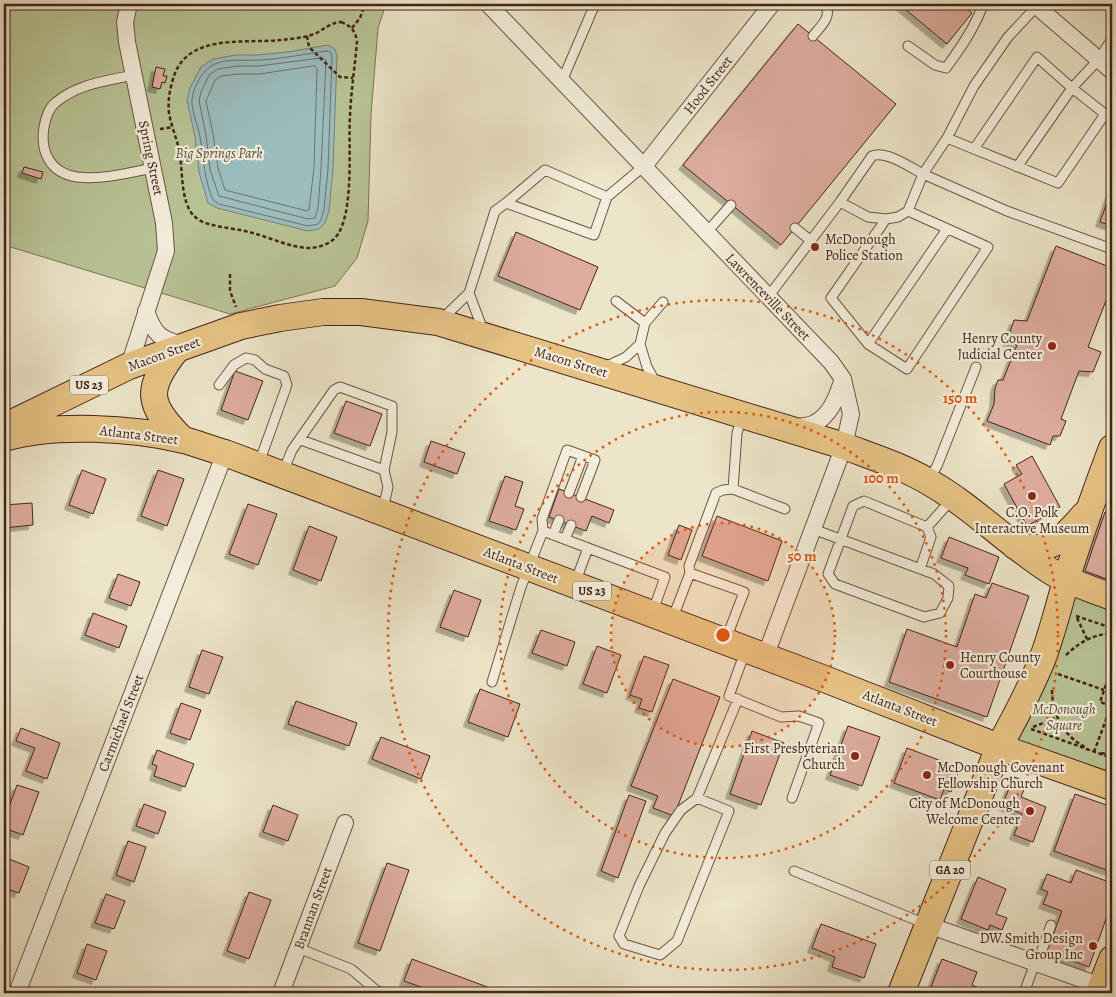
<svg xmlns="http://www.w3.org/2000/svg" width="1116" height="997" font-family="Alegreya,serif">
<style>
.green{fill:#b9c496;stroke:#7e7457}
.water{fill:#9bbdbe;stroke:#78807c}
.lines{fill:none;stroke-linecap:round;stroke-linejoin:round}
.shore{stroke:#70706b;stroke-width:1}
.building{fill:#ddac9e;stroke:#442418;filter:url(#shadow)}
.service-casing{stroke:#6e5444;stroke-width:11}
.minor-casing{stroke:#6e5444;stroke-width:18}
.primary-casing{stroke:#442418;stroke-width:28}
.path{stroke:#442418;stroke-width:2.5;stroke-dasharray:4 2.5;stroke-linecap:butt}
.service{stroke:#f3eedc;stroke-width:9}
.minor{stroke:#f3eedc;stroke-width:16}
.primary{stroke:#e6c284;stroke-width:26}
.ring{fill:none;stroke:#e0560d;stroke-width:2.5;stroke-dasharray:2.5 5}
.poi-dot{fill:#8f2418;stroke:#f3eedc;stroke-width:2}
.labels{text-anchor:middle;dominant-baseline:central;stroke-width:4.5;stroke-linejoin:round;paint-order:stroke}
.shield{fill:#f3eedc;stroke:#786153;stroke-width:1}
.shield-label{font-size:12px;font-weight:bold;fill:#442418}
.street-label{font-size:14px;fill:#442418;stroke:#f3eedc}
.park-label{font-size:14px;font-style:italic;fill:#614c38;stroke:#f3eedc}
.poi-label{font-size:14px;fill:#442418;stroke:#f3eedc;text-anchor:end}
.centre{fill:#e0560d;stroke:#f3eedc;stroke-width:2.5}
.ring-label{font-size:15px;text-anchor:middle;font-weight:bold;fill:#e0560d;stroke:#f3eedc;stroke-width:4.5;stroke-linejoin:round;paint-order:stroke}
</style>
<defs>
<filter id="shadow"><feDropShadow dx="-4.5" dy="4.5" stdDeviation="0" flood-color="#0004"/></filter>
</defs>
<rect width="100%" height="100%" fill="#ede5c9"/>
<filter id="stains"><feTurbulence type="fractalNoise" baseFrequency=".004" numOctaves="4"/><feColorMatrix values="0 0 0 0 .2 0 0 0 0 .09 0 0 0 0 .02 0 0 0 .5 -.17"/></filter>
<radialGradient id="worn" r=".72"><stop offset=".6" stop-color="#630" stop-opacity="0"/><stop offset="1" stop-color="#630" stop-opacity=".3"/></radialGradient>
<path class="green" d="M 4,4 L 390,4 L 384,10 L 378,28 L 371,115 L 368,221 L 357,258 L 335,286 L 230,314 L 4,245 Z
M 1067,580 L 1112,597 L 1112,787 L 999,747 Z"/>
<path class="water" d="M 328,45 L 335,49 L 337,56 L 333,169 L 329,211 L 325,223 L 319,229 L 308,231 L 217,208 L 208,203 L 199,172 L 195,137 L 187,100 L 190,88 L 201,67 L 213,59 L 236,55 L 257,55 L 288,52 Z"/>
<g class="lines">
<path class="shore" d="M 327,51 L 331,53 L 332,57 L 328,169 L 324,209 L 321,220 L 318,224 L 308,226 L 219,204 L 213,200 C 204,180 204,158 200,137 C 198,125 191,111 192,99 C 194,86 202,71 213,65 C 226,58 244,61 259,60 C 282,59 304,54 327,51 Z
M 323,58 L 326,60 L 321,169 L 318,208 L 315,218 L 308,219 L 219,196 L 210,170 L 206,135 L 199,101 L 201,92 L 209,75 L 218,69 L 237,66 L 258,66 Z
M 315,66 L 317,69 L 314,168 L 309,210 L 307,211 L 225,190 L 218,168 L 213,134 L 206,101 L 215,80 L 221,76 L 238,74 L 259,74 Z"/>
</g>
<path class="building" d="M 899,4 L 961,4 L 972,13 L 947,44 Z
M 798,24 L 896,104 L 781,245 L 683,165 Z
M 156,67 L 165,69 L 163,76 L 167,76 L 165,83 L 162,82 L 160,89 L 152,87 Z
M 24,167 L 43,172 L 41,179 L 22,173 Z
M 1112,188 L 1112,226 L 1100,222 Z
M 516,232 L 598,267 L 580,310 L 498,276 Z
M 1056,246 L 1112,268 L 1112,298 L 1107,298 L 1088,347 L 1101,352 L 1093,372 L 1079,371 L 1061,419 L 1066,421 L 1060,436 L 1053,436 L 1050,445 L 987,421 L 994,404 L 995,388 L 998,380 L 1003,380 L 1017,345 L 1007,341 L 1014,320 L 1027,321 Z
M 235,371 L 263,381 L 248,420 L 221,410 Z
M 346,401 L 382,414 L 370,446 L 334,433 Z
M 431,441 L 465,453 L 457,474 L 424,462 Z
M 1032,456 L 1060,507 L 1027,526 L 1004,484 L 1022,474 L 1016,465 Z
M 82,470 L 106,479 L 93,514 L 69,505 Z
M 158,470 L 184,479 L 167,526 L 141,516 Z
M 505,476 L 523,482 L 515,506 L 524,509 L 516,530 L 489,521 Z
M 559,489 L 614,510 L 609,523 L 592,516 L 586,531 L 549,517 Z
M 32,503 L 33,525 L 4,528 L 4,505 Z
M 248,504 L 277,514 L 258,565 L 229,554 Z
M 1105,512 L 1112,514 L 1112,581 L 1085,571 Z
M 717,516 L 782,541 L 768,581 L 702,556 Z
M 679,525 L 692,530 L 681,560 L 668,555 Z
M 309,526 L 337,537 L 321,581 L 293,570 Z
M 949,537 L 999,557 L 989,584 L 965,575 L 968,568 L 941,558 Z
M 118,574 L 140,582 L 131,606 L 109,598 Z
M 992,583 L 1029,596 L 987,717 L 889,682 L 907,629 L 957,647 L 975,594 L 986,598 Z
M 454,590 L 481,600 L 468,637 L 440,627 Z
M 93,613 L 127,626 L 119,648 L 85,635 Z
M 541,630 L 575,642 L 567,666 L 532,653 Z
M 597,646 L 621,655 L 607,693 L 583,684 Z
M 202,650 L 223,657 L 209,694 L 189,687 Z
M 644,656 L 669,665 L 652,712 L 639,708 L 642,699 L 630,695 Z
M 673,679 L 720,697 L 674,816 L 653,808 L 658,796 L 631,786 Z
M 480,689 L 520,704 L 508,737 L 468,722 Z
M 296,701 L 357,723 L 349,746 L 288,724 Z
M 181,703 L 201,710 L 190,740 L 170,733 Z
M 848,726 L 880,737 L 862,786 L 830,775 Z
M 21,728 L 60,743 L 47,779 L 26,771 L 35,748 L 16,741 Z
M 752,731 L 784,743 L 761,805 L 730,794 Z
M 381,737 L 430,756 L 421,779 L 372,759 Z
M 907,748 L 960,768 L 951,792 L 944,789 L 940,800 L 894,783 Z
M 157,750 L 194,764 L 185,787 L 154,776 L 157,766 L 152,764 Z
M 1014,777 L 1027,782 L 1021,797 L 1046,807 L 1033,842 L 1014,835 L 1022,814 L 1002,805 Z
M 17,785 L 39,792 L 23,835 L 4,828 L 4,821 Z
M 1075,794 L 1112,807 L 1112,872 L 1054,851 Z
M 629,795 L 646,801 L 618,878 L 601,871 Z
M 144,804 L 166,812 L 158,834 L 136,826 Z
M 273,805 L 298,815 L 288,841 L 263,832 Z
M 128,841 L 146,847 L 134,882 L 116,875 Z
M 4,857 L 29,867 L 19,893 L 4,888 Z
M 387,863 L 409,870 L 380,951 L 358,943 Z
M 1076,870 L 1112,883 L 1112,902 L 1089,967 L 1047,951 L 1062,911 L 1043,904 L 1048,892 L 1041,889 L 1047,874 L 1071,883 Z
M 978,877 L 1006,889 L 996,914 L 1007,918 L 1002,930 L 990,925 L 988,930 L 961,919 Z
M 249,892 L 271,900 L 249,959 L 227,951 Z
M 106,894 L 125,901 L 114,929 L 95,923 Z
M 821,924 L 876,944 L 864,978 L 832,967 L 835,957 L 812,948 Z
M 87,944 L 107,951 L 96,980 L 77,973 Z
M 412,959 L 490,988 L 488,993 L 438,993 L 404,981 Z
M 942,959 L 977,972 L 972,985 L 981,989 L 979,993 L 948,993 L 931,987 Z
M 71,987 L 89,993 L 68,993 Z"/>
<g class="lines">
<g class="service-casing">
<path id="service" d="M 813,36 C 820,27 834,15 824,4
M 908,46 L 935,65 L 946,68 C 960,49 974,29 982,7 L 979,4
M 133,75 C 106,81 77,84 55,103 C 48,109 46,118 44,127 C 40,152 50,173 77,177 C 102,180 128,173 153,168
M 562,81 L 595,4
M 947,138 L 974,86 L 1008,37 L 1037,6
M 1017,167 L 1072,88 L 1099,59 L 1112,39
M 607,197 L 644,166
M 840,202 L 872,156 C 885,150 910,167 923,174 L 947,138 L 1058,183 L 1105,114 L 1072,88 L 1037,57 L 974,149
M 886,219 L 898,217 L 908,211
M 795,228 L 810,240
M 707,232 L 731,205
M 469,293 L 495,211 L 506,203 L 594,235 L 607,197 L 545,170 L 506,203
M 768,297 L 840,202 L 868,217 L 886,219 L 831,298 L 868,344 L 907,369 L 988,247 L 908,211 L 923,174 L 1007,211 L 1112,249
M 616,301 L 645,323 L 640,344 L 647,367 L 656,383
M 442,319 L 469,293 L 483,330
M 645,323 L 663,302
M 868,344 L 947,229
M 605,367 L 626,357 L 640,344
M 219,385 L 234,365 L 246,358 L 255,360 L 265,369 L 284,376 L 287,385 L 259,463
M 301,440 L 384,470
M 283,472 L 292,450 L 334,390 L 340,387 L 392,406 L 392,432 L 384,470 L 388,487 L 383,509
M 929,479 L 937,466 L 976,367
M 733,489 L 737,433 L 742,417
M 569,493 L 583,456
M 1097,495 L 1112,501
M 927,527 L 952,499
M 813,529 L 934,574 L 949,586 L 948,598 L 940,613 L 924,617 L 835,584 L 828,574 L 853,506 L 864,501 L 927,527 L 931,537 L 920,569
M 543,531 L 542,519 L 567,450 L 595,460 L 581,497
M 553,535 L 559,520
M 565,539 L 571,525
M 690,573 L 689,566 L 716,493 L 723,490 L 733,489 L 785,509
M 575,583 L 588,548 L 665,577 L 653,611
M 672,620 L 690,573 L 744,592 L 726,639
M 745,652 L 729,696 L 781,717 L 799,716 L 819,723 L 792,798
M 492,682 L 521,587 L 543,531 L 588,548
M 697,798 L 681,810 L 665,833 L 639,886 L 619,936 L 624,944 L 660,955 L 677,941 L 729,811 L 697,798 L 738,699
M 794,871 L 926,924
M 298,948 L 351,969 L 377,991 L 383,993
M 1037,964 L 1051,925
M 1024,993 L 1035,963"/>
</g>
<g class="minor-casing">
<path id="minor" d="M 129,4 L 125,22 L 127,42 L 164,223 L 166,251 L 129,366
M 488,4 L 831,362 L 843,379 L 851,414 L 844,446 L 765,657
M 1034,4 L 1112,71
M 644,166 L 772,4
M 146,311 C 154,334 160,340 184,345
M 794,428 C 800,426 808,426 813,424 C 831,416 837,396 843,379
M 928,925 L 1110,989
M 17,993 L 225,453
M 281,993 L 345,823"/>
</g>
<g class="primary-casing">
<path id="primary" d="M 177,349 C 145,389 146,404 183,440
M 4,427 L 129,366 L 241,326 L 280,318 L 323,312 L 361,312 L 438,322 L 844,446 C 873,457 902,466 929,482 C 973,507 1009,545 1052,572 C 1070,583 1092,589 1112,597
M 4,438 C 54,423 133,428 184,440 C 198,444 211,449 225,453 L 822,678 L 999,747 L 1112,787
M 1015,546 C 1050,553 1062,541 1084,515
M 901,993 L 999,747 C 1014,720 1028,693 1040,665 C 1053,633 1060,600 1070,567 C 1083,527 1097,487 1112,448
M 1099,993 L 1112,959"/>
</g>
<path class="path" d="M 341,22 C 351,26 355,30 357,41 C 355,66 351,91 350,116 C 348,146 355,216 335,238 C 328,245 317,248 308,248 C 289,247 271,238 253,233 C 239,229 223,228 209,224 C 203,223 197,219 193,215 C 180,200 183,168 179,149 C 176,137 171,125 169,113 C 168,102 169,93 172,83 C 183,32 242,44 280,40 C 291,39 304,38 314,34 C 324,30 329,23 341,22 Z
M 352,28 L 360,18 L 365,4
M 307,36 L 309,47 L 340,77 L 353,78
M 160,129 L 173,127
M 230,274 L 230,291 L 236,307
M 1076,616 L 1112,628
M 1077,618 L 1087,639
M 1066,655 C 1080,642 1092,635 1112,633
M 1058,674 L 1104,690
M 1052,690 C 1052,713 1063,736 1085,747
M 1111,706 L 1100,702 L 1108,679 L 1112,681
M 1033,727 L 1058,717
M 1031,729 L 1112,758
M 1094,752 L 1111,706
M 1101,753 L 1112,755"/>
<use href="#service" class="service"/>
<use href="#minor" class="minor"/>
<use href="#primary" class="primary"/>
</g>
<circle cx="723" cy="635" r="112" fill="#e0560d" fill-opacity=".12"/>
<g class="ring">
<circle cx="723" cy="635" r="112"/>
<circle cx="723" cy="635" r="223"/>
<circle cx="723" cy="635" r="335"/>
</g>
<g class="poi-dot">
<circle cx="815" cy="247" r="5"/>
<circle cx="1052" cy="346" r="5"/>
<circle cx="1032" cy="496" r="5"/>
<circle cx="950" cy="665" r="5"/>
<circle cx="855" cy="756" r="5"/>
<circle cx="927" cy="775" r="5"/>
<circle cx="1030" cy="811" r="5"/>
<circle cx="1093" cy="946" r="5"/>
</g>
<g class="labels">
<g class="shield">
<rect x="70" y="375.5" width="38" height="19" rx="4"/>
<rect x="573" y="581.5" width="38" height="19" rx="4"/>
<rect x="930" y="860.5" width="40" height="19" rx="4"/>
</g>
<g class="shield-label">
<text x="89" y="385">US 23</text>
<text x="592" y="591">US 23</text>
<text x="950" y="870">GA 20</text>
</g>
<g class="street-label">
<text transform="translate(708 85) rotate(-52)">Hood Street</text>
<text transform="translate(151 158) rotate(78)">Spring Street</text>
<text transform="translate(768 297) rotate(46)">Lawrenceville Street</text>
<text transform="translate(164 354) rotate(-20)">Macon Street</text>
<text transform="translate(571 362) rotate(17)">Macon Street</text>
<text transform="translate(139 435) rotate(7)">Atlanta Street</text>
<text transform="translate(521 565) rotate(21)">Atlanta Street</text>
<text transform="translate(900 708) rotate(21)">Atlanta Street</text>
<text transform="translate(121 723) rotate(-69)">Carmichael Street</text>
<text transform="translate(313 908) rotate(-70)">Brannan Street</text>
</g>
<g class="park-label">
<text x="219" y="153">Big Springs Park</text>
<text x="1064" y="709">McDonough<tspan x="1064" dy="16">Square</tspan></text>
</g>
<g class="poi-label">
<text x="825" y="239" text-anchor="start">McDonough<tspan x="825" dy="16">Police Station</tspan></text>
<text x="1042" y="338">Henry County<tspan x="1042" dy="16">Judicial Center</tspan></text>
<text x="1032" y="512" text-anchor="middle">C.O. Polk<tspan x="1032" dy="16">Interactive Museum</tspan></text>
<text x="960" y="657" text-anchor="start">Henry County<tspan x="960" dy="16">Courthouse</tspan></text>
<text x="845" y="748">First Presbyterian<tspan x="845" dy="16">Church</tspan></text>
<text x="937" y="767" text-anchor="start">McDonough Covenant<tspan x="937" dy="16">Fellowship Church</tspan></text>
<text x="1020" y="803">City of McDonough<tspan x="1020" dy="16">Welcome Center</tspan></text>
<text x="1083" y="938">DW Smith Design<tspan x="1083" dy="16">Group Inc</tspan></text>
</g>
</g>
<circle cx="723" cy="635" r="8" class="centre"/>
<g class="ring-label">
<text x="960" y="403">150 m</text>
<text x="881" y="483">100 m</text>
<text x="802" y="561">50 m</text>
</g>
<rect width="1116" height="997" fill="none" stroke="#ede5c9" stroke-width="20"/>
<rect x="5" y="5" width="1106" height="987" fill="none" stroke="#442418" stroke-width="2.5"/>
<rect x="10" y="10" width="1096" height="977" fill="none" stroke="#442418"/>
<rect width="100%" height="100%" filter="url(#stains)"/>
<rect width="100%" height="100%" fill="url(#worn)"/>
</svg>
